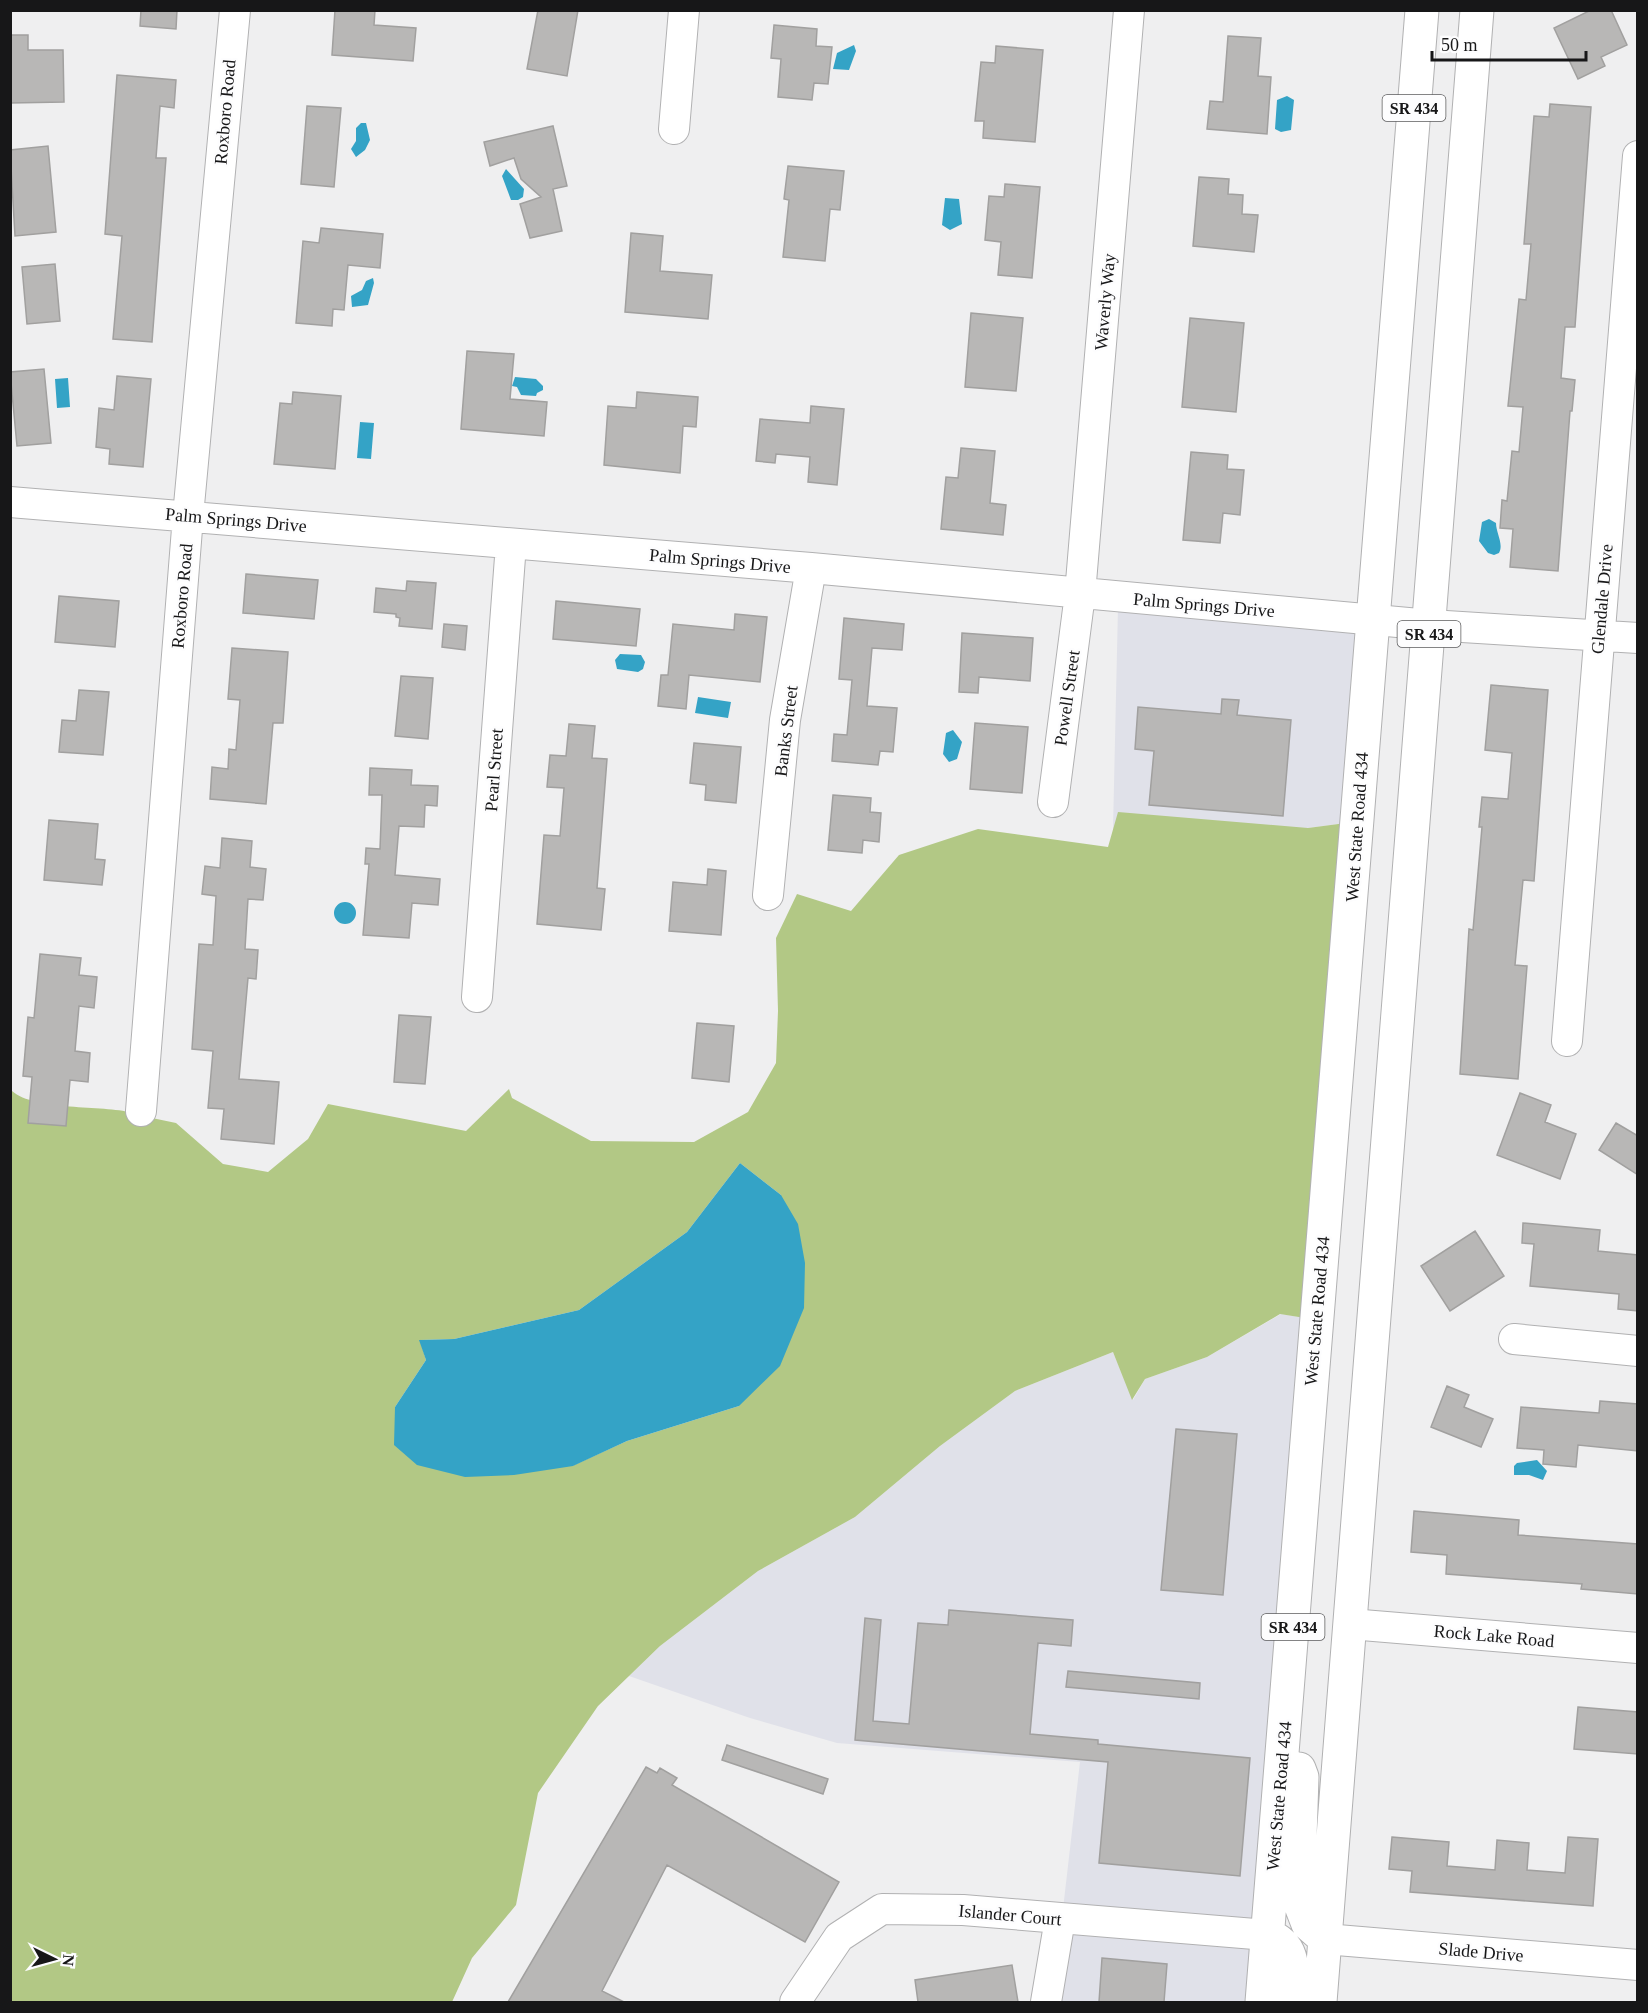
<svg xmlns="http://www.w3.org/2000/svg" width="1648" height="2013" font-family="'Times New Roman',serif">
<style>
.built{fill:#e0e1e9}
.green{fill:#b2c885;fill-rule:evenodd}
.water{fill:#34a3c6}
.building{fill:#b8b7b6;stroke:#a1a09f;stroke-width:1.5}
.lines{fill:none;stroke-linecap:round;stroke-linejoin:round}
.minor-casing{stroke:#b1b1b2;stroke-width:32}
.major-casing{stroke:#b1b1b2;stroke-width:35}
.minor{stroke:#fff;stroke-width:30}
.major{stroke:#fff;stroke-width:33}
.labels{text-anchor:middle;dominant-baseline:central;stroke-width:5;stroke-linejoin:round;paint-order:stroke}
.shield{fill:#fdfdfe;stroke:#5c5c5d;stroke-width:1.5}
.shield-label{font-size:16px;font-weight:bold;fill:#171718}
.street-label{font-size:18px;fill:#171718;stroke:#fdfdfe}
</style>
<rect width="100%" height="100%" fill="#efeff0"/>
<path class="built" d="M 1118,607 L 1360,632 L 1346,823 L 1308,828 L 1113,829 Z
M 1281,1314 L 1305,1318 L 1256,1924 L 1063,1909 L 1080,1762 L 837,1743 L 750,1718 L 629,1676 L 660,1646 L 758,1571 L 855,1517 L 940,1446 L 1015,1391 L 1113,1352 L 1133,1400 L 1145,1379 L 1207,1357 Z
M 1070,1931 L 1255,1945 L 1250,2002 L 1058,2002 Z"/>
<path class="green" d="M 1118,812 L 1308,828 L 1346,823 L 1305,1318 L 1280,1314 L 1207,1357 L 1145,1379 L 1132,1400 L 1113,1352 L 1015,1391 L 940,1446 L 855,1517 L 758,1571 L 660,1646 L 598,1706 L 538,1793 L 516,1905 L 472,1958 L 452,2002 L 11,2002 L 10,1089 C 30,1111 98,1105 129,1112 L 129,1120 L 152,1122 L 152,1118 L 176,1123 L 223,1164 L 268,1172 L 308,1139 L 328,1104 L 466,1131 L 509,1089 L 512,1098 L 591,1141 L 694,1142 L 748,1112 L 776,1063 L 778,1011 L 776,938 L 797,894 L 851,911 L 899,855 L 978,829 L 1108,847 ZM 740,1163 L 781,1195 L 739,1406 L 627,1441 L 572,1466 L 395,1407 L 426,1360 L 420,1340 L 454,1339 L 579,1310 L 687,1232 Z"/>
<path class="water" d="M 854,45 L 856,51 L 849,70 L 833,69 L 837,53 Z
M 1287,96 L 1294,100 L 1291,130 L 1281,132 L 1275,129 L 1277,100 Z
M 361,123 L 366,123 L 370,140 L 365,150 L 356,157 L 351,149 L 356,141 L 356,128 Z
M 506,169 L 524,189 L 523,197 L 518,200 L 511,200 L 502,176 Z
M 945,198 L 959,199 L 962,224 L 950,230 L 942,225 Z
M 373,278 L 374,283 L 368,305 L 352,307 L 351,296 L 362,290 L 366,281 Z
M 515,377 L 536,379 L 543,386 L 543,390 L 537,393 L 536,396 L 521,395 L 517,387 L 512,386 Z
M 68,378 L 70,407 L 57,408 L 55,379 Z
M 360,422 L 374,423 L 371,459 L 357,458 Z
M 1489,519 L 1496,523 C 1496,533 1504,544 1499,553 L 1494,555 L 1488,553 L 1479,541 L 1482,522 Z
M 620,654 L 641,655 L 645,662 L 643,669 L 638,672 L 617,669 L 615,660 Z
M 698,697 L 731,702 L 728,718 L 695,713 Z
M 953,730 L 962,742 L 957,759 L 949,762 L 943,754 L 946,733 Z
M334 913a11 11 0 1 1 22 0a11 11 0 1 1-22 0Z
M 740,1163 L 781,1195 L 798,1224 L 805,1263 L 804,1308 L 780,1366 L 739,1406 L 627,1441 L 573,1466 L 514,1475 L 465,1477 L 417,1465 L 394,1445 L 395,1407 L 426,1360 L 419,1340 L 454,1339 L 579,1310 L 687,1232 Z
M 1537,1460 L 1547,1471 L 1543,1480 L 1529,1475 L 1514,1475 L 1514,1466 L 1517,1463 Z"/>
<path class="building" d="M 141,10 L 177,10 L 176,29 L 140,26 Z
M 335,10 L 375,10 L 374,25 L 416,28 L 413,61 L 332,55 Z
M 538,10 L 578,10 L 567,76 L 527,69 Z
M 1591,10 L 1611,10 L 1627,45 L 1601,57 L 1605,66 L 1578,79 L 1554,28 Z
M 774,25 L 817,29 L 816,46 L 832,47 L 828,84 L 814,83 L 812,100 L 778,97 L 781,59 L 771,58 Z
M 10,35 L 28,35 L 28,50 L 63,50 L 64,102 L 10,103 Z
M 1228,36 L 1261,38 L 1258,76 L 1271,77 L 1267,134 L 1207,129 L 1210,101 L 1223,102 Z
M 996,46 L 1043,50 L 1035,142 L 983,138 L 984,121 L 975,121 L 981,62 L 995,63 Z
M 117,75 L 176,80 L 174,108 L 160,106 L 156,158 L 166,158 L 152,342 L 113,339 L 122,236 L 105,234 Z
M 1550,104 L 1591,107 L 1575,327 L 1565,327 L 1561,378 L 1575,380 L 1572,411 L 1570,411 L 1558,571 L 1510,567 L 1513,529 L 1500,528 L 1502,500 L 1507,501 L 1512,451 L 1519,452 L 1523,407 L 1508,406 L 1519,299 L 1526,300 L 1531,244 L 1524,244 L 1534,116 L 1549,117 Z
M 307,106 L 341,108 L 334,187 L 301,184 Z
M 553,126 L 567,186 L 553,189 L 562,231 L 530,238 L 520,204 L 541,197 L 521,179 L 514,158 L 490,166 L 484,142 Z
M 48,146 L 56,232 L 15,236 L 10,150 Z
M 788,166 L 844,171 L 840,210 L 830,209 L 825,261 L 783,257 L 789,200 L 784,199 Z
M 1199,177 L 1229,179 L 1228,194 L 1243,195 L 1242,214 L 1258,215 L 1254,252 L 1193,246 Z
M 1005,184 L 1040,187 L 1032,278 L 998,275 L 1001,242 L 985,240 L 989,196 L 1004,197 Z
M 321,228 L 383,234 L 380,268 L 348,265 L 344,310 L 333,309 L 332,326 L 296,323 L 303,241 L 319,243 Z
M 631,233 L 663,236 L 660,271 L 712,275 L 708,319 L 625,312 Z
M 55,264 L 60,321 L 27,324 L 22,267 Z
M 971,313 L 1023,318 L 1016,391 L 965,387 Z
M 1190,318 L 1244,323 L 1236,412 L 1182,407 Z
M 467,351 L 514,354 L 510,399 L 547,402 L 544,436 L 461,429 Z
M 44,369 L 51,443 L 17,446 L 10,372 Z
M 117,376 L 151,379 L 143,467 L 109,464 L 110,449 L 96,447 L 99,408 L 114,410 Z
M 293,392 L 341,396 L 335,469 L 274,464 L 280,403 L 292,404 Z
M 637,392 L 698,397 L 696,427 L 683,426 L 680,473 L 604,465 L 608,406 L 636,408 Z
M 811,406 L 844,409 L 837,485 L 808,482 L 810,457 L 776,454 L 775,463 L 756,461 L 760,419 L 810,423 Z
M 961,448 L 995,451 L 990,503 L 1006,505 L 1003,535 L 941,529 L 946,477 L 958,478 Z
M 1191,452 L 1228,455 L 1227,469 L 1244,470 L 1240,515 L 1223,513 L 1220,543 L 1183,540 Z
M 246,574 L 318,580 L 314,619 L 243,613 Z
M 407,581 L 436,583 L 432,629 L 399,626 L 400,618 L 396,617 L 396,614 L 374,612 L 376,588 L 406,591 Z
M 59,596 L 119,601 L 115,647 L 55,642 Z
M 556,601 L 640,609 L 636,646 L 553,639 Z
M 735,614 L 767,617 L 760,682 L 689,675 L 686,709 L 658,706 L 661,675 L 668,675 L 673,624 L 734,630 Z
M 844,618 L 904,624 L 902,650 L 872,648 L 867,706 L 897,708 L 893,752 L 880,751 L 878,765 L 832,761 L 834,734 L 847,735 L 852,680 L 839,679 Z
M 444,624 L 467,626 L 465,650 L 442,647 Z
M 962,633 L 1033,638 L 1030,681 L 979,677 L 978,693 L 959,692 Z
M 232,648 L 288,652 L 283,723 L 273,723 L 266,804 L 210,799 L 212,767 L 228,769 L 229,749 L 236,750 L 240,700 L 228,699 Z
M 401,676 L 433,678 L 428,739 L 395,736 Z
M 1491,685 L 1548,690 L 1534,881 L 1523,880 L 1515,965 L 1527,966 L 1518,1079 L 1460,1074 L 1469,929 L 1473,930 L 1482,827 L 1479,827 L 1482,797 L 1508,799 L 1512,753 L 1485,750 Z
M 79,690 L 109,692 L 103,755 L 59,752 L 62,720 L 76,721 Z
M 1222,699 L 1239,700 L 1237,715 L 1291,720 L 1283,816 L 1149,805 L 1154,751 L 1135,749 L 1138,707 L 1221,714 Z
M 975,723 L 1028,727 L 1022,793 L 970,789 Z
M 569,724 L 595,726 L 592,758 L 607,759 L 597,888 L 605,889 L 601,930 L 537,924 L 544,835 L 560,836 L 564,788 L 547,787 L 550,755 L 566,756 Z
M 694,743 L 741,747 L 736,803 L 705,800 L 706,785 L 690,783 Z
M 370,768 L 412,770 L 411,785 L 438,786 L 437,806 L 425,805 L 424,827 L 399,826 L 395,875 L 440,879 L 438,905 L 412,903 L 409,938 L 363,935 L 369,864 L 365,864 L 366,848 L 380,849 L 382,795 L 369,795 Z
M 833,795 L 871,798 L 870,812 L 881,813 L 879,842 L 863,840 L 862,853 L 828,850 Z
M 49,820 L 98,824 L 95,859 L 105,860 L 102,885 L 44,880 Z
M 222,838 L 252,841 L 250,867 L 266,869 L 263,900 L 248,899 L 245,949 L 258,950 L 256,979 L 248,978 L 239,1079 L 279,1082 L 274,1144 L 221,1139 L 224,1109 L 208,1108 L 213,1051 L 192,1049 L 199,944 L 213,945 L 216,896 L 202,894 L 205,866 L 220,868 Z
M 708,869 L 726,871 L 721,935 L 669,931 L 673,882 L 707,885 Z
M 40,954 L 81,958 L 79,975 L 97,977 L 94,1008 L 79,1006 L 75,1051 L 90,1053 L 88,1082 L 70,1080 L 66,1126 L 28,1123 L 32,1077 L 23,1076 L 28,1017 L 34,1018 Z
M 399,1015 L 431,1017 L 425,1084 L 394,1082 Z
M 697,1023 L 734,1026 L 729,1082 L 692,1078 Z
M 1520,1093 L 1551,1105 L 1545,1122 L 1576,1134 L 1560,1179 L 1497,1155 Z
M 1616,1123 L 1638,1136 L 1638,1175 L 1599,1150 Z
M 1523,1223 L 1600,1230 L 1598,1251 L 1638,1255 L 1638,1311 L 1618,1309 L 1619,1294 L 1530,1286 L 1534,1244 L 1522,1243 Z
M 1475,1231 L 1504,1276 L 1450,1311 L 1421,1266 Z
M 1447,1386 L 1469,1395 L 1464,1407 L 1493,1419 L 1481,1447 L 1431,1427 Z
M 1600,1401 L 1638,1404 L 1638,1451 L 1578,1445 L 1576,1467 L 1543,1464 L 1544,1450 L 1517,1448 L 1521,1407 L 1599,1413 Z
M 1176,1429 L 1237,1434 L 1223,1595 L 1161,1590 Z
M 1414,1511 L 1519,1520 L 1518,1535 L 1638,1544 L 1638,1594 L 1581,1589 L 1582,1584 L 1446,1574 L 1447,1555 L 1411,1552 Z
M 949,1610 L 1073,1620 L 1071,1646 L 1038,1643 L 1030,1734 L 1098,1740 L 1098,1744 L 1250,1758 L 1240,1876 L 1099,1863 L 1108,1762 L 855,1740 L 865,1618 L 881,1620 L 873,1721 L 909,1724 L 918,1623 L 948,1625 Z
M 1068,1671 L 1200,1683 L 1199,1699 L 1066,1687 Z
M 1578,1707 L 1638,1712 L 1638,1754 L 1574,1749 Z
M 727,1745 L 828,1779 L 823,1794 L 722,1760 Z
M 646,1767 L 657,1773 L 660,1768 L 677,1778 L 672,1785 L 839,1882 L 805,1942 L 667,1865 L 602,1991 L 624,2002 L 508,2002 Z
M 1392,1837 L 1449,1842 L 1447,1866 L 1495,1870 L 1497,1840 L 1529,1843 L 1527,1870 L 1565,1873 L 1568,1837 L 1598,1839 L 1593,1906 L 1410,1892 L 1412,1871 L 1389,1869 Z
M 1102,1958 L 1167,1964 L 1164,2002 L 1099,2002 Z
M 1012,1965 L 1018,2002 L 918,2002 L 915,1980 Z"/>
<g class="lines">
<g class="minor-casing">
<path id="minor" d="M 674,129 L 684,10
M 10,502 L 811,568 L 1430,625 L 1638,638
M 1053,802 L 1080,594 L 1129,10
M 768,895 L 785,720 L 811,568
M 477,997 L 511,544
M 1567,1041 L 1638,156
M 141,1111 L 188,516 L 235,10
M 1514,1339 L 1638,1351
M 1350,1624 L 1638,1648
M 1325,1939 L 1638,1965
M 795,2002 L 839,1937 L 882,1909 L 963,1910 L 1267,1935
M 1046,2002 L 1060,1919"/>
</g>
<g class="major-casing">
<path id="major" d="M 1299,1769 L 1302,1777 L 1298,1898 L 1308,1924 L 1325,1939
M 1267,1935 C 1299,1947 1291,1974 1291,2002
M 1262,2002 L 1422,10
M 1320,2002 L 1477,10"/>
</g>
<use href="#minor" class="minor"/>
<use href="#major" class="major"/>
</g>
<g class="labels">
<g class="shield">
<rect x="1382.5" y="95" width="63" height="26" rx="4.5"/>
<rect x="1397.5" y="621" width="63" height="26" rx="4.5"/>
<rect x="1261.5" y="1614" width="63" height="26" rx="4.5"/>
</g>
<g class="shield-label">
<text x="1414" y="108">SR 434</text>
<text x="1429" y="634">SR 434</text>
<text x="1293" y="1627">SR 434</text>
</g>
<g class="street-label">
<text transform="translate(225 112) rotate(-85)">Roxboro Road</text>
<text transform="translate(1105 302) rotate(-85)">Waverly Way</text>
<text transform="translate(236 520) rotate(5)">Palm Springs Drive</text>
<text transform="translate(720 561) rotate(5)">Palm Springs Drive</text>
<text transform="translate(182 596) rotate(-85)">Roxboro Road</text>
<text transform="translate(1602 599) rotate(-85)">Glendale Drive</text>
<text transform="translate(1204 605) rotate(5)">Palm Springs Drive</text>
<text transform="translate(1067 698) rotate(-82)">Powell Street</text>
<text transform="translate(786 731) rotate(-83)">Banks Street</text>
<text transform="translate(494 770) rotate(-86)">Pearl Street</text>
<text transform="translate(1357 827) rotate(-86)">West State Road 434</text>
<text transform="translate(1317 1311) rotate(-85)">West State Road 434</text>
<text transform="translate(1494 1636) rotate(5)">Rock Lake Road</text>
<text transform="translate(1279 1796) rotate(-85)">West State Road 434</text>
<text transform="translate(1010 1915) rotate(5)">Islander Court</text>
<text transform="translate(1481 1952) rotate(5)">Slade Drive</text>
</g>
</g>
<rect width="1648" height="2013" fill="none" stroke="#171718" stroke-width="24"/>
<g transform="translate(54 1959) rotate(95)" stroke="#fdfdfe" stroke-width="4.5" paint-order="stroke">
<path d="M0-4.5L10 22L0 15L-10 22Z" fill="#171718"/>
<text y="-9" font-size="16" font-weight="bold" text-anchor="middle" fill="#171718">N</text>
</g>
<path d="M1432 51v9h154v-9" fill="none" stroke="#171718" stroke-width="3"/>
<text x="1441" y="51" font-size="18" fill="#171718" stroke="#fdfdfe" stroke-width="4.5" paint-order="stroke">50 m</text>
</svg>
